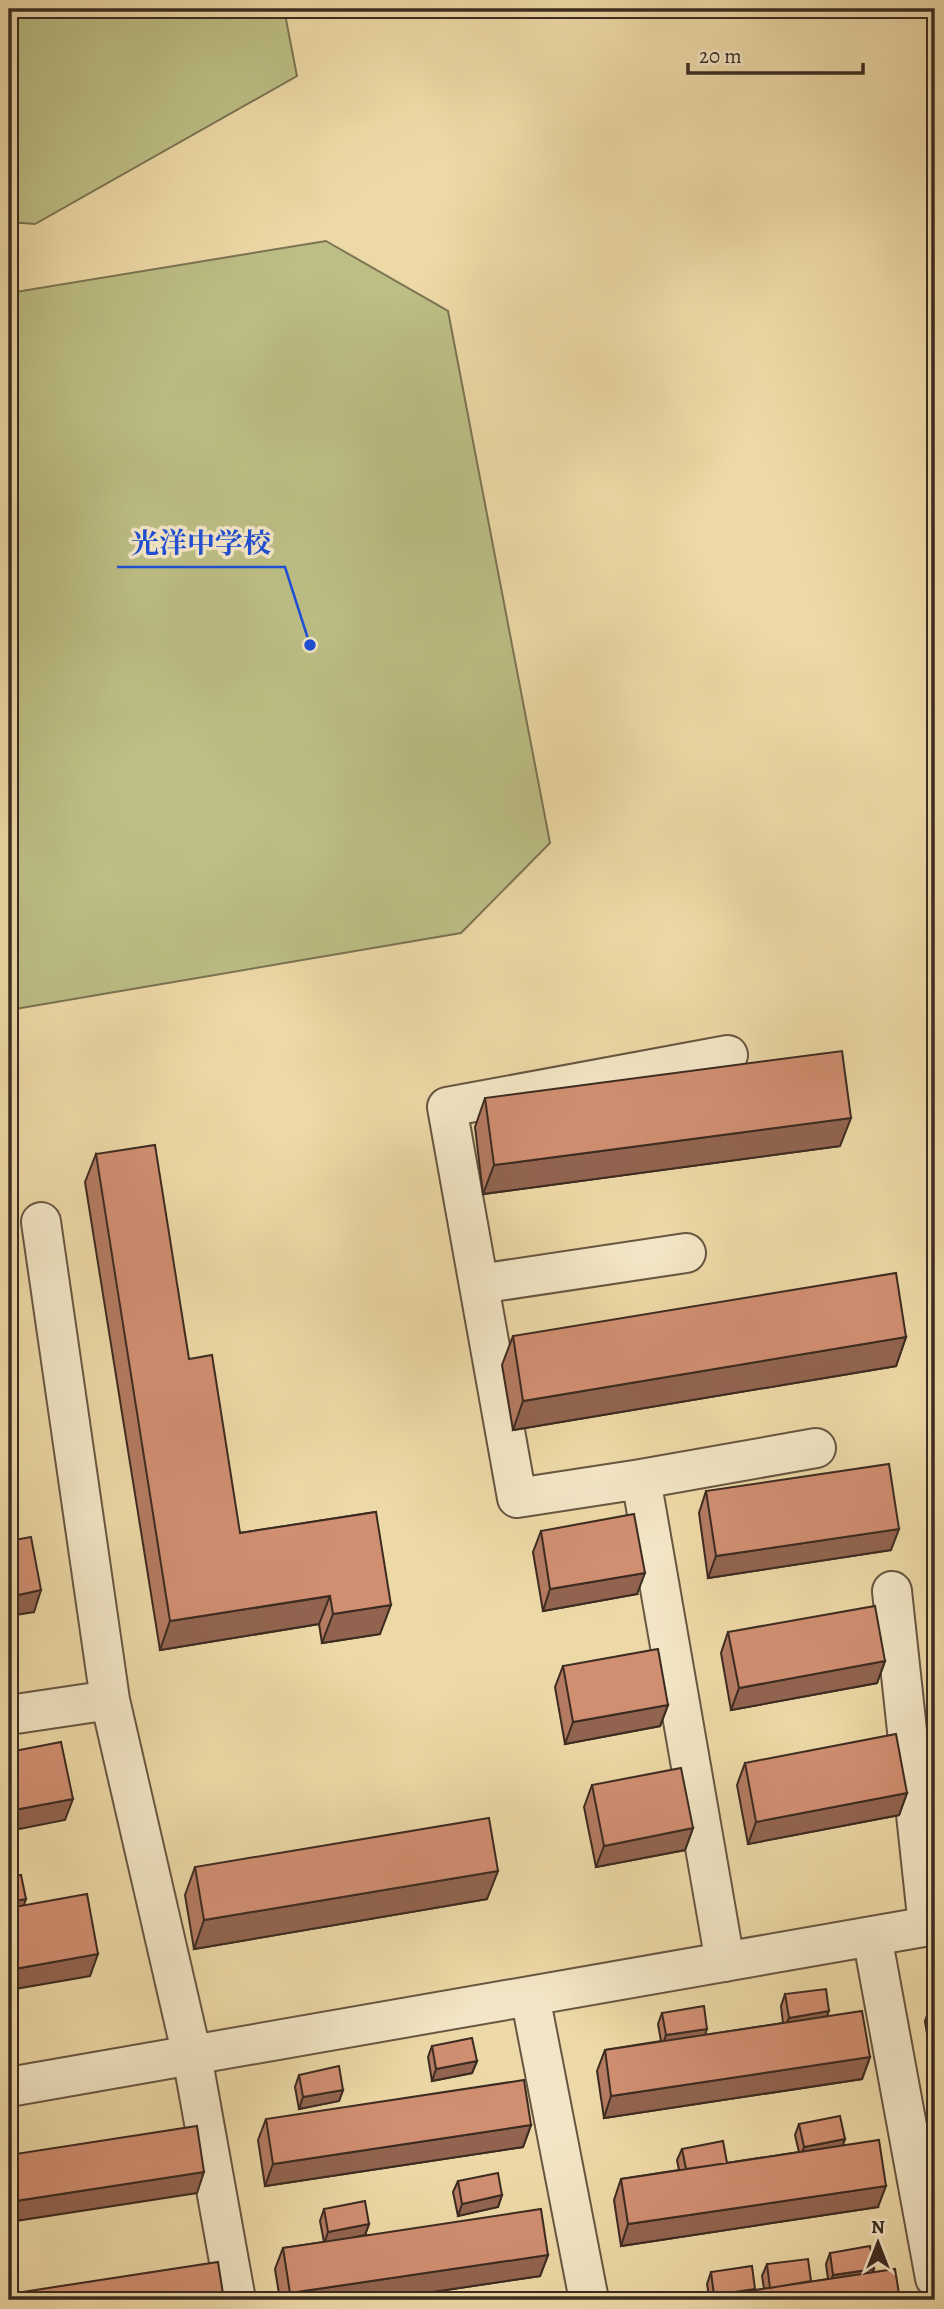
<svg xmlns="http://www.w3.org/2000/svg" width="944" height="2309" font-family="Alegreya,'Noto Serif JP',serif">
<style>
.green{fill:#bcbe85;stroke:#7c7453;stroke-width:2}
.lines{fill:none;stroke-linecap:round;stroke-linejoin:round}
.minor-casing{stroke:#685642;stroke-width:42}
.minor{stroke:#f3e6c6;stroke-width:38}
.wall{fill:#b47b62;stroke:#3c2b21;stroke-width:2}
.shaded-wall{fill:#926450;stroke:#3c2b21;stroke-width:2}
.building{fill:#d18f72;stroke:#3c2b21;stroke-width:2}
.leader{fill:none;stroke:#1d4ed8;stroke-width:2.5}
.callout-dot{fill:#1d4ed8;stroke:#f3e6c6;stroke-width:2.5}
.callout-label{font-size:28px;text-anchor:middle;font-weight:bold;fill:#1d4ed8;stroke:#f3e6c6;stroke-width:7;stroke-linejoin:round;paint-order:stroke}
</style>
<rect width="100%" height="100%" fill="#edd9a7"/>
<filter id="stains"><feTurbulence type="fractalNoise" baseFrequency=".00286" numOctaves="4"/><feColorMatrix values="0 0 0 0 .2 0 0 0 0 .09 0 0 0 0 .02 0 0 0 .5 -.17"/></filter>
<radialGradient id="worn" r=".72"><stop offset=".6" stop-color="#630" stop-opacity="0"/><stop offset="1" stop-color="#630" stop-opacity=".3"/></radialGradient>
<path class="green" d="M 9,9 L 284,9 L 297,76 L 35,224 L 9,222 Z
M 326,241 L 448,311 L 550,843 L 461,933 L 9,1010 L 9,293 Z"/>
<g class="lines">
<g class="minor-casing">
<path id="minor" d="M 41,1222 L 110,1700 L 192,2056 L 236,2300
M 479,1284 L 686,1253
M 641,1479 L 816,1448
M 892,1591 L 928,1926
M 9,1715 L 110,1700
M 872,1936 L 935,2278
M 725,1962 L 641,1479 L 517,1498 L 447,1107 L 728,1055
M 530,1996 L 589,2300
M 9,2087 L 935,1925"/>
</g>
<use href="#minor" class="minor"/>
</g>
<path class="wall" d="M 485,1098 L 840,1146 L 483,1194 L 475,1127 Z
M 96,1154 L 189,1359 L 240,1533 L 376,1512 L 380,1634 L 322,1643 L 319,1624 L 160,1650 L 85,1182 Z
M 513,1336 L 906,1337 L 896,1366 L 513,1430 L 502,1365 Z
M 706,1491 L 891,1550 L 708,1578 L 699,1513 Z
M 541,1531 L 637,1594 L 543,1611 L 533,1552 Z
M 728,1632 L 885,1661 L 877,1683 L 731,1710 L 721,1653 Z
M 563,1666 L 668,1705 L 660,1726 L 565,1744 L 555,1687 Z
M 745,1763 L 907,1793 L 899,1815 L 748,1844 L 737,1785 Z
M 592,1785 L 693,1828 L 685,1850 L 596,1867 L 584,1807 Z
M 195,1867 L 487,1899 L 194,1949 L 185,1895 Z
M 785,1994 L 827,2016 L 870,2057 L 862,2079 L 604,2118 L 597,2071 L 605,2050 L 661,2041 L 658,2024 L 662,2013 L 705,2035 L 783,2023 L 781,2006 Z
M 933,1999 L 935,2016 L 935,2066 L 932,2066 L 925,2021 Z
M 432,2046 L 477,2061 L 472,2073 L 432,2081 L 428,2057 Z
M 299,2075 L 343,2090 L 339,2101 L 299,2109 L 295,2087 Z
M 266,2119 L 531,2125 L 523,2147 L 265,2186 L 258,2140 Z
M 799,2124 L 845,2139 L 842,2145 L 878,2207 L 621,2246 L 614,2200 L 621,2179 L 679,2170 L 677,2160 L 682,2149 L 727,2163 L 799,2152 L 795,2135 Z
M 458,2181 L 502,2195 L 498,2207 L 458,2216 L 453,2192 Z
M 324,2209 L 369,2224 L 365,2235 L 548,2255 L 540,2276 L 379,2300 L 280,2300 L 275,2269 L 283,2248 L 324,2242 L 320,2221 Z
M 830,2253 L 873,2273 L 709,2297 L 707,2284 L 711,2272 L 755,2289 L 755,2290 L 764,2289 L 762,2276 L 767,2264 L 811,2282 L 828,2279 L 826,2264 Z"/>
<path class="shaded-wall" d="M 851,1118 L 840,1146 L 483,1194 L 494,1165 Z
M 906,1337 L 896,1366 L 513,1430 L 523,1401 Z
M 17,1443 L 9,1464 L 9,1444 Z
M 899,1529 L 891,1550 L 708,1578 L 716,1556 Z
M 645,1573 L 637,1594 L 543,1611 L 550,1589 Z
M 41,1590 L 34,1612 L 9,1616 L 9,1597 Z
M 330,1596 L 319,1624 L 160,1650 L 170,1621 Z
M 391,1605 L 380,1634 L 322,1643 L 333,1614 Z
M 885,1661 L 877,1683 L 731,1710 L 739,1688 Z
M 668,1705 L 660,1726 L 565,1744 L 573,1722 Z
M 907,1793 L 899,1815 L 748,1844 L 756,1822 Z
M 73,1799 L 65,1820 L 9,1831 L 9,1811 Z
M 693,1828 L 685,1850 L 596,1867 L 604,1846 Z
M 498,1871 L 487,1899 L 194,1949 L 204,1920 Z
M 26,1899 L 22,1911 L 9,1913 L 9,1902 Z
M 98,1954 L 90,1976 L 9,1990 L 9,1970 Z
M 829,2011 L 825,2022 L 784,2029 L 789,2018 Z
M 707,2029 L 703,2041 L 662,2047 L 666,2035 Z
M 870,2057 L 862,2079 L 604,2118 L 611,2096 Z
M 477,2061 L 472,2073 L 432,2081 L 436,2069 Z
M 343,2090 L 339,2101 L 299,2109 L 303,2097 Z
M 531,2125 L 523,2147 L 265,2186 L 273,2164 Z
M 845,2139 L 841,2151 L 800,2158 L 804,2147 Z
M 204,2172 L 197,2193 L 9,2222 L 9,2202 Z
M 886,2186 L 878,2207 L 621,2246 L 628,2224 Z
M 502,2195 L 498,2207 L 458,2216 L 462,2204 Z
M 369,2224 L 365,2235 L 324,2244 L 328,2232 Z
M 548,2255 L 540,2276 L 379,2300 L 288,2300 L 290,2293 Z
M 874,2269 L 870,2281 L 829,2287 L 833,2275 Z"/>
<path class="building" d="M 842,1051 L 851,1118 L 494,1165 L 485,1098 Z
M 155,1145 L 189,1359 L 212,1355 L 240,1533 L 376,1512 L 391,1605 L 333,1614 L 330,1596 L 170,1621 L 96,1154 Z
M 896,1273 L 906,1337 L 523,1401 L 513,1336 Z
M 9,1390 L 17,1443 L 9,1444 Z
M 889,1464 L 899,1529 L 716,1556 L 706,1491 Z
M 634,1514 L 645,1573 L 550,1589 L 541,1531 Z
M 31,1537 L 41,1590 L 9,1597 L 9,1541 Z
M 875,1606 L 885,1661 L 739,1688 L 728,1632 Z
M 658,1649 L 668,1705 L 573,1722 L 563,1666 Z
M 896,1734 L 907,1793 L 756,1822 L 745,1763 Z
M 61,1742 L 73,1799 L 9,1811 L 9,1752 Z
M 681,1768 L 693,1828 L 604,1846 L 592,1785 Z
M 489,1818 L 498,1871 L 204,1920 L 195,1867 Z
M 21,1875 L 26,1899 L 9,1902 L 9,1877 Z
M 87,1894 L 98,1954 L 9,1970 L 9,1908 Z
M 826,1989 L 829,2011 L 789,2018 L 785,1994 Z
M 933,1999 L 935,1999 L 935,2016 Z
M 704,2006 L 707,2029 L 666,2035 L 662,2013 Z
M 862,2011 L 870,2057 L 611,2096 L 605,2050 Z
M 472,2038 L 477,2061 L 436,2069 L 432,2046 Z
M 339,2066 L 343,2090 L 303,2097 L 299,2075 Z
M 524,2080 L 531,2125 L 273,2164 L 266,2119 Z
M 840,2116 L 845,2139 L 804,2147 L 799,2124 Z
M 197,2126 L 204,2172 L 9,2202 L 9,2155 Z
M 879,2140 L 886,2186 L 628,2224 L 621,2179 Z
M 723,2141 L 727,2163 L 686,2169 L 682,2149 Z
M 498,2173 L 502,2195 L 462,2204 L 458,2181 Z
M 365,2201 L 369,2224 L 328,2232 L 324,2209 Z
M 541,2209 L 548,2255 L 290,2293 L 283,2248 Z
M 870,2246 L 874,2269 L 833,2275 L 830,2253 Z
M 808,2259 L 811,2281 L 770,2288 L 767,2264 Z
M 218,2262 L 224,2300 L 9,2300 L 9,2294 Z
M 752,2266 L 755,2289 L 714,2295 L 711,2272 Z
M 895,2269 L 900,2300 L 689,2300 Z"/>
<path class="leader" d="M310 645L285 567H117"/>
<circle class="callout-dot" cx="310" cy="645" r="7"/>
<g class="callout-label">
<text x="201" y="553">光洋中学校</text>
</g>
<rect width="944" height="2309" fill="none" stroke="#edd9a7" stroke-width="35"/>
<rect x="10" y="10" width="923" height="2288" fill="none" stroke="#3c2b21" stroke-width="3.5"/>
<rect x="18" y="18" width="909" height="2274" fill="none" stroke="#3c2b21" stroke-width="2"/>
<g transform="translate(878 2243)" stroke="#f3e6c6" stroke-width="5" paint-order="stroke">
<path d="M0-5L12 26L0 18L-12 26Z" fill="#3c2b21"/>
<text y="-10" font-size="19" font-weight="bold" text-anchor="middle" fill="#3c2b21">N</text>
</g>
<path d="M688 63v10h175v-10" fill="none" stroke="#3c2b21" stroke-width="3.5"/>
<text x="699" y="63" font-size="21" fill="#3c2b21" stroke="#f3e6c6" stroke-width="5" paint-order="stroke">20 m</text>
<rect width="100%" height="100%" filter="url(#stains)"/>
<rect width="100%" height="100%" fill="url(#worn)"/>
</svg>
